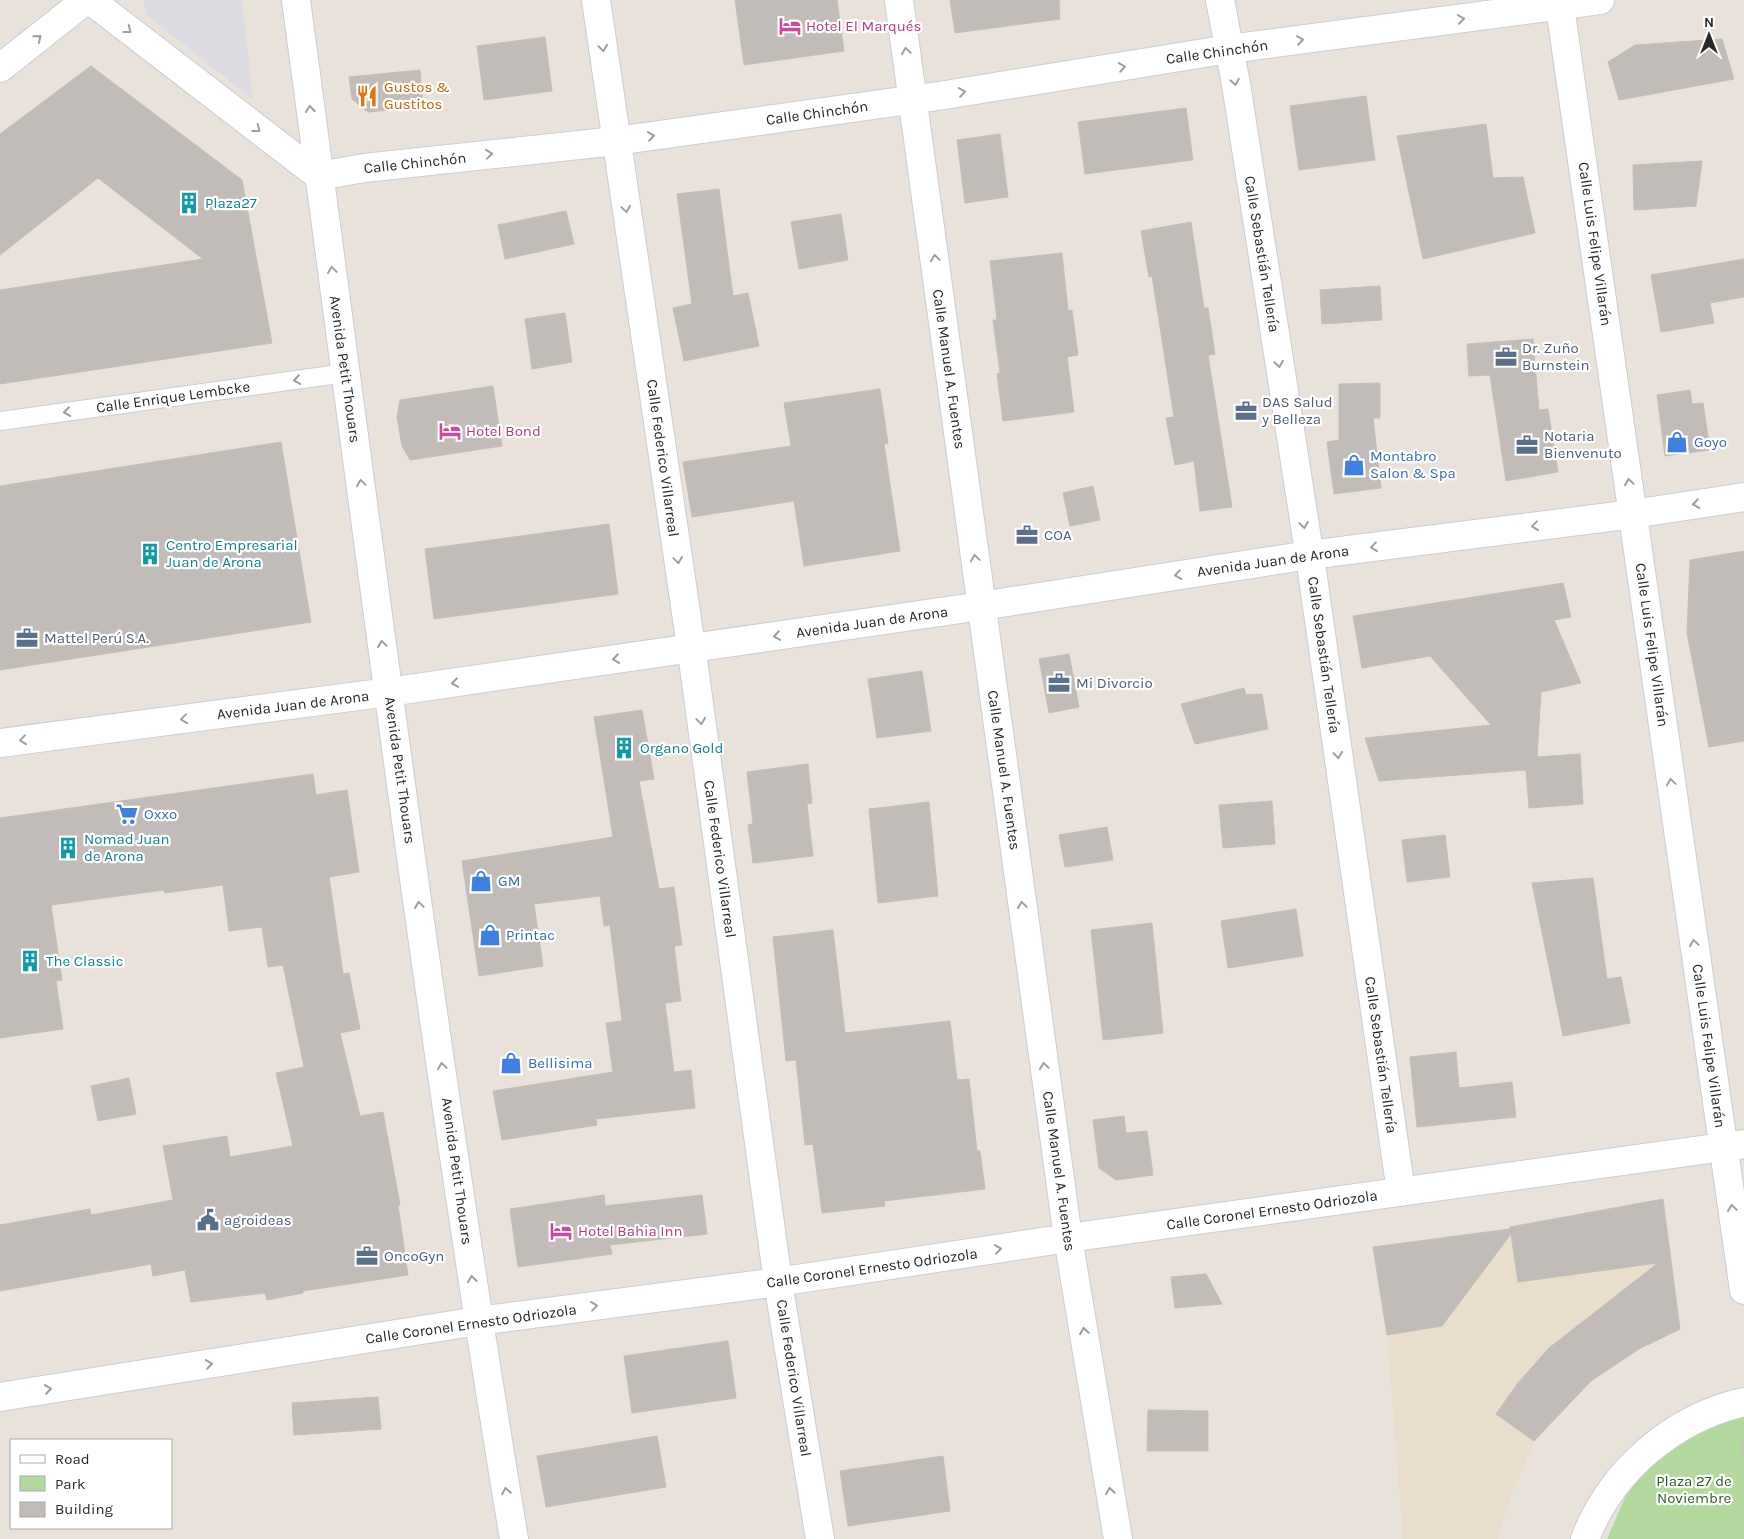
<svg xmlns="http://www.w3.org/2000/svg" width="1744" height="1539" font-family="Karla,sans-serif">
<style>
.industrial{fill:#dddbe2}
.education{fill:#e9decc}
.green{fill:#b4d99e}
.building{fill:#c1bcb8;stroke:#c4beb5}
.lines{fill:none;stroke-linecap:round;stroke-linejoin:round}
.service-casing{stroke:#cacdd8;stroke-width:20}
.minor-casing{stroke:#cacdd8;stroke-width:30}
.tertiary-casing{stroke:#cacdd8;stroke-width:30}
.secondary-casing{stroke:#cacdd8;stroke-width:30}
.path{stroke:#c3c3c3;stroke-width:3;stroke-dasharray:4 2.5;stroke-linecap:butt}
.service{stroke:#fff;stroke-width:18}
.minor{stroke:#fff;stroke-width:28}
.tertiary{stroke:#fff;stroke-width:28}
.secondary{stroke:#fff;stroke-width:28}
.oneway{stroke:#9e9e9e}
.labels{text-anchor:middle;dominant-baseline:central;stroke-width:4.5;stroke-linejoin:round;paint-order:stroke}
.hotel-label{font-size:15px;fill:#b23c85;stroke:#fff;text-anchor:start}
.street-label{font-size:15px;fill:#282828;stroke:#fff}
.food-label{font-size:15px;fill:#c56008;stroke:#fff;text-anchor:start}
.culture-label{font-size:15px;fill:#0d838f;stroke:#fff;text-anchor:start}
.service-label{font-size:15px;fill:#4e5e75;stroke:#fff;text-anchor:start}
.shop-label{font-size:15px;fill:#366cbe;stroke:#fff;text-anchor:start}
.park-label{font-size:15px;fill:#305b22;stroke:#fff}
</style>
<rect width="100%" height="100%" fill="#e9e2db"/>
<path class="industrial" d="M 143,0 L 242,0 L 253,100 L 148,16 Z"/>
<path class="education" d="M 1663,1199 L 1680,1329 L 1639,1349 L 1591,1381 L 1534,1441 L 1509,1501 L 1498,1539 L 1403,1539 L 1387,1335 L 1373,1247 L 1501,1230 Z"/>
<path class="green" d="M 1744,1407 L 1744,1539 L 1607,1539 L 1626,1495 L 1660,1453 Z"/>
<path class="building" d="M 735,0 L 837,0 L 844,51 L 744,65 Z
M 950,0 L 1059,0 L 1060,19 L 955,33 Z
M 545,37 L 552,91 L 484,100 L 477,46 Z
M 1722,39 L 1734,79 L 1619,100 L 1608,62 L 1635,45 Z
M 91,66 L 242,180 L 272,343 L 0,384 L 0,290 L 203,259 L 98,178 L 0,255 L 0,134 Z
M 420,70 L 423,107 L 368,112 L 352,99 L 349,77 Z
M 1366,96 L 1375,160 L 1299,170 L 1290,106 Z
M 1186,108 L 1193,160 L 1085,174 L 1078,122 Z
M 1486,124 L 1493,178 L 1523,177 L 1535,233 L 1423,259 L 1397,136 Z
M 1000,134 L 1008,197 L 965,203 L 957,140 Z
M 1702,161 L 1696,206 L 1634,210 L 1633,165 Z
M 719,189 L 733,296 L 748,293 L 759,346 L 684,361 L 673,308 L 692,304 L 677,194 Z
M 566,211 L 574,244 L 505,259 L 498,225 Z
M 841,214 L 848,260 L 799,269 L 791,222 Z
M 1191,222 L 1204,308 L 1208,308 L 1215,354 L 1208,355 L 1232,507 L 1200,511 L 1194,461 L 1175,465 L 1166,418 L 1174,417 L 1152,276 L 1149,277 L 1141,231 Z
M 1062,253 L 1068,311 L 1072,310 L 1078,355 L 1067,357 L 1074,412 L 1003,421 L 997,374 L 1000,373 L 993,320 L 997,320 L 990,261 Z
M 1744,259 L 1744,297 L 1710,303 L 1714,323 L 1661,332 L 1651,275 Z
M 1380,286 L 1382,320 L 1322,324 L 1320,290 Z
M 565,313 L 572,362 L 532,369 L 525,319 Z
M 1533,339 L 1539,410 L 1548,409 L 1558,472 L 1506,481 L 1490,375 L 1469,376 L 1467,344 Z
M 1380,383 L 1380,418 L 1373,418 L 1381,488 L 1334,494 L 1327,442 L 1339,440 L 1339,384 Z
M 493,386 L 502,446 L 410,460 L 402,446 L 397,417 L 400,400 Z
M 880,389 L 888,443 L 884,444 L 900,551 L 804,566 L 794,501 L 692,517 L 683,462 L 791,446 L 784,403 Z
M 1690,390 L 1692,404 L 1703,403 L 1710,450 L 1665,456 L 1657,395 Z
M 281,442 L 311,622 L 0,670 L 0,486 Z
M 1093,486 L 1100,520 L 1070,526 L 1063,493 Z
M 609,524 L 618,594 L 434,619 L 425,549 Z
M 1744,551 L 1744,741 L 1709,747 L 1687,633 L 1690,560 Z
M 1563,583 L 1571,617 L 1554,620 L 1581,683 L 1541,692 L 1537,757 L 1580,754 L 1583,804 L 1529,808 L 1526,770 L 1379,781 L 1365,738 L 1491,725 L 1430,656 L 1362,668 L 1353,616 Z
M 1069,654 L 1079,707 L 1049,713 L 1039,659 Z
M 922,671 L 931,731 L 877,738 L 868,679 Z
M 1244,688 L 1246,695 L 1262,694 L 1268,729 L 1195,744 L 1181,704 Z
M 642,710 L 654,779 L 639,781 L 659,889 L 674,887 L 682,945 L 674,946 L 681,1001 L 665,1003 L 674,1072 L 691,1070 L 695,1108 L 596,1119 L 597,1125 L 502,1140 L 493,1091 L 613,1072 L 606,1023 L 622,1021 L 610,925 L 604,926 L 600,896 L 534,904 L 543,966 L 479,976 L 462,861 L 613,837 L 594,717 Z
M 808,764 L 812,803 L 807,804 L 813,856 L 753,863 L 748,825 L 753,824 L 747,772 Z
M 313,774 L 316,795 L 347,790 L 359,872 L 329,877 L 343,974 L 349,973 L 360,1029 L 340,1033 L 360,1116 L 383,1112 L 400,1205 L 398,1205 L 408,1275 L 303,1291 L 303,1293 L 267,1300 L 265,1293 L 191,1302 L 185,1270 L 153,1276 L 151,1264 L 0,1291 L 0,1225 L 90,1209 L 91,1215 L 173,1200 L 163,1146 L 227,1136 L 230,1157 L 293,1146 L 276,1073 L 304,1067 L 283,965 L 268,967 L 262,927 L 229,931 L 223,885 L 165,893 L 164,890 L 51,905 L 62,980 L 56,981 L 63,1029 L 0,1038 L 0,818 Z
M 1272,801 L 1275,844 L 1223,848 L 1219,805 Z
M 929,802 L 938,896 L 878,903 L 869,809 Z
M 1107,827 L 1113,860 L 1065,867 L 1059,835 Z
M 1445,835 L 1450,877 L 1407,882 L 1402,840 Z
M 1593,878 L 1607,979 L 1621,977 L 1630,1023 L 1563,1036 L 1532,883 Z
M 1296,909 L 1303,956 L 1228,968 L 1221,921 Z
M 1152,923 L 1163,1033 L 1103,1040 L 1091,930 Z
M 833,930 L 845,1033 L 950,1021 L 957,1080 L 969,1079 L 977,1151 L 980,1151 L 985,1189 L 884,1201 L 885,1206 L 822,1213 L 813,1144 L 805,1145 L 796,1060 L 786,1061 L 773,937 Z
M 1456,1052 L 1459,1088 L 1512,1082 L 1516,1117 L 1417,1127 L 1410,1057 Z
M 129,1078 L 136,1114 L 98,1121 L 91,1086 Z
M 1124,1116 L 1126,1133 L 1147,1131 L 1153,1175 L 1116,1180 L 1099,1168 L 1093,1120 Z
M 604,1195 L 605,1206 L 702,1195 L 707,1234 L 610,1245 L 612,1254 L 518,1267 L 510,1209 Z
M 1663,1199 L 1680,1329 L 1639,1349 L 1591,1381 L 1534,1441 L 1496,1414 L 1518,1383 L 1549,1348 L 1658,1263 L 1518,1282 L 1511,1234 L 1442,1326 L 1387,1335 L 1373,1247 L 1510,1229 L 1510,1227 Z
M 1206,1274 L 1222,1304 L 1175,1308 L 1171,1277 Z
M 728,1341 L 736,1398 L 632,1413 L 624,1356 Z
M 378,1397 L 381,1429 L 294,1435 L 292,1403 Z
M 1148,1410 L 1208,1411 L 1208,1451 L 1147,1451 Z
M 657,1436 L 666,1487 L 546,1507 L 537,1456 Z
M 943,1456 L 950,1511 L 848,1526 L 840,1471 Z"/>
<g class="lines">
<g class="service-casing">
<path id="service" d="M 0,421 L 346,373"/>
</g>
<g class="minor-casing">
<path id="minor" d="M 90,0 L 319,176 L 364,168 L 616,141 L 945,95 L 1229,49 L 1600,0
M 596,0 L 693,660 L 778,1282 L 820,1539
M 899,0 L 1068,1238 L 1118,1539
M 1220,0 L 1236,84 L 1312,571 L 1401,1192
M 1559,0 L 1744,1290
M 0,68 L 86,0
M 0,1397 L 478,1321 L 778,1282 L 1068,1238 L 1744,1144
M 1585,1539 C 1611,1471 1673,1418 1744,1402"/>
</g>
<g class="tertiary-casing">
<path id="tertiary" d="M 0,743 L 389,692 L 981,606 L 1309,555 L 1633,514 L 1744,497"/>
</g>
<g class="secondary-casing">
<path id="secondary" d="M 296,0 C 365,513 429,1028 514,1539"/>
</g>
<path class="path" d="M 1742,1439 L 1744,1456"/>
<use href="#service" class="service"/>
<use href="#minor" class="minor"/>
<use href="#tertiary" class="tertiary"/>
<use href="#secondary" class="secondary"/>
</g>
<defs><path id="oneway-chevron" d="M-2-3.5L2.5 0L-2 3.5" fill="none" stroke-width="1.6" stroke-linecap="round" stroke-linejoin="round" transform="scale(1.25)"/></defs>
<g class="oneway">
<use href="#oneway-chevron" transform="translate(1461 19) rotate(-8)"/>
<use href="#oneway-chevron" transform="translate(128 30) rotate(38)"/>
<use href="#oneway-chevron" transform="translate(38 38) rotate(-39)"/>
<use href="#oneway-chevron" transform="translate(1300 40) rotate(-8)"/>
<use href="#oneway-chevron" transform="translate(603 48) rotate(82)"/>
<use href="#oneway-chevron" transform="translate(906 51) rotate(-98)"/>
<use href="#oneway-chevron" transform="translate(1122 67) rotate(-9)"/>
<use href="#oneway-chevron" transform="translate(1235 82) rotate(80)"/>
<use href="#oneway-chevron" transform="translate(962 92) rotate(-9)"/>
<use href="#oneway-chevron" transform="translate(310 109) rotate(-97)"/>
<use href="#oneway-chevron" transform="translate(257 129) rotate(38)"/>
<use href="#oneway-chevron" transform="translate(651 136) rotate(-8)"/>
<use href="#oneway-chevron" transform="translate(489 154) rotate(-6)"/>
<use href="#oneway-chevron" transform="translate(626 209) rotate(82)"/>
<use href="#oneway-chevron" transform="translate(935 258) rotate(-98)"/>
<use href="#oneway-chevron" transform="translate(332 270) rotate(-98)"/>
<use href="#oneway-chevron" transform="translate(1279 364) rotate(81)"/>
<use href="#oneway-chevron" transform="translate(297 380) rotate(172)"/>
<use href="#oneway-chevron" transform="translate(67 412) rotate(172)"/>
<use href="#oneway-chevron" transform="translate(1629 482) rotate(-98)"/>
<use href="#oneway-chevron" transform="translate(361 483) rotate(-98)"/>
<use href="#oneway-chevron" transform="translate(1696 504) rotate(171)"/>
<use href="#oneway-chevron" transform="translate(1304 525) rotate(81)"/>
<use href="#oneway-chevron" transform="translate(1535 526) rotate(173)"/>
<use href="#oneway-chevron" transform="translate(1374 547) rotate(173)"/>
<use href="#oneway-chevron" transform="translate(975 558) rotate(-98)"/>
<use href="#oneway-chevron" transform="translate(678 560) rotate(82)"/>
<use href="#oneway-chevron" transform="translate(1178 575) rotate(171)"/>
<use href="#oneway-chevron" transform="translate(777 636) rotate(172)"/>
<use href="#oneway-chevron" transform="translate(382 644) rotate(-98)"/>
<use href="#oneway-chevron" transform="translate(616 659) rotate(172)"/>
<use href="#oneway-chevron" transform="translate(455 683) rotate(172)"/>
<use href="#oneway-chevron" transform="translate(184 719) rotate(173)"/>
<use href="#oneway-chevron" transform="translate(701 721) rotate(82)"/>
<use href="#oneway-chevron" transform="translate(23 740) rotate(173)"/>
<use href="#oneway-chevron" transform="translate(1338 755) rotate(82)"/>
<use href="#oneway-chevron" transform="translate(1671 782) rotate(-98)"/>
<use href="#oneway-chevron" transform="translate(419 905) rotate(-98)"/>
<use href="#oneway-chevron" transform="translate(1022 905) rotate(-98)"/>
<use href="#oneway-chevron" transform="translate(1694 943) rotate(-98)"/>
<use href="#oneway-chevron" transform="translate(442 1066) rotate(-98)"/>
<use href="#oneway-chevron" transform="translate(1044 1066) rotate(-98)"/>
<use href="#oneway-chevron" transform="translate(1732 1208) rotate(-98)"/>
<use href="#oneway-chevron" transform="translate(998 1249) rotate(-8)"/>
<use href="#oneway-chevron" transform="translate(472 1279) rotate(-97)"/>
<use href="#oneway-chevron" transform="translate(594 1306) rotate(-7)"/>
<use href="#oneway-chevron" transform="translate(1084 1331) rotate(-99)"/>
<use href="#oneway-chevron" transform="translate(209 1364) rotate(-9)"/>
<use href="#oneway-chevron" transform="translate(48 1389) rotate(-9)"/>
<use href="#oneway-chevron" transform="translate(506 1491) rotate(-99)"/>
<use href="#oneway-chevron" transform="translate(1110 1491) rotate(-99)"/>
</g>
<defs>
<g id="hotel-bare" transform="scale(1.725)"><path d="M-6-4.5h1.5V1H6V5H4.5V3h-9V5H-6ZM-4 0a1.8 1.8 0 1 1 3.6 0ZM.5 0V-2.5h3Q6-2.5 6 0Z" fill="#d1479c" stroke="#fff" stroke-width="2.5" paint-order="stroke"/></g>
<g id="restaurant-bare" transform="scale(1.725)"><path d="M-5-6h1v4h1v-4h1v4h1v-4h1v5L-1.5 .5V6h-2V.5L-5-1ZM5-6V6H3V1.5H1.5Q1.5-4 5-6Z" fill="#e8710a" stroke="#fff" stroke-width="2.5" paint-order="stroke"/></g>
<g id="building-bare" transform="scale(1.725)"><path d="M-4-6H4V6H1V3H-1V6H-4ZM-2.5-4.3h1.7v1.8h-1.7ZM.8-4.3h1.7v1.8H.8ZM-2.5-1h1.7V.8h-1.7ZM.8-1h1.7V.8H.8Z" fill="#0f9aa8" stroke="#fff" stroke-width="2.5" paint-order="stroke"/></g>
<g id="office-bare" transform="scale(1.725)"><path d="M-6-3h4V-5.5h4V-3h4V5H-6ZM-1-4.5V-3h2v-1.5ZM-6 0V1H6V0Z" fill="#5c6f8a" stroke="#fff" stroke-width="2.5" paint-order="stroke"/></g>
<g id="shop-bare" transform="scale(1.725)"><path d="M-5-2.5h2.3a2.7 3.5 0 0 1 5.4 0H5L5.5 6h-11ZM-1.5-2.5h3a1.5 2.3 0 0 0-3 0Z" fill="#3f7fe0" stroke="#fff" stroke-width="2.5" paint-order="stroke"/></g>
<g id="supermarket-bare" transform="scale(1.725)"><path d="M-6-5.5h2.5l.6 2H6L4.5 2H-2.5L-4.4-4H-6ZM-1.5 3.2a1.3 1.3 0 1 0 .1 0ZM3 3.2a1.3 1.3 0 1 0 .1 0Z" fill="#3f7fe0" stroke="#fff" stroke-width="2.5" paint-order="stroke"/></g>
<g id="civic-bare" transform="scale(1.725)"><path d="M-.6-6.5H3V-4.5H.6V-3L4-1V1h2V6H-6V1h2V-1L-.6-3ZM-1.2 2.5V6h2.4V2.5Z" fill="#5c6f8a" stroke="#fff" stroke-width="2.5" paint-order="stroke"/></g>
</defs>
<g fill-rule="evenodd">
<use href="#hotel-bare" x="790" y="26"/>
<use href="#restaurant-bare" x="367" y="96"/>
<use href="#building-bare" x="189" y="203"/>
<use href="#office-bare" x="1506" y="357"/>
<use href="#office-bare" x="1246" y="411"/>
<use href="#hotel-bare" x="450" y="431"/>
<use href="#shop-bare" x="1677" y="442"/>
<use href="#office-bare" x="1527" y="445"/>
<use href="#shop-bare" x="1354" y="465"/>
<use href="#office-bare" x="1027" y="535"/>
<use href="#building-bare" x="150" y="554"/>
<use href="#office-bare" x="27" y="638"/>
<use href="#office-bare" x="1059" y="683"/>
<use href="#building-bare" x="624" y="748"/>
<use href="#supermarket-bare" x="127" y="814"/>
<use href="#building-bare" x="68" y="848"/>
<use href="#shop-bare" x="481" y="881"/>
<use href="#shop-bare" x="490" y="935"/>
<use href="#building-bare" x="30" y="961"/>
<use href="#shop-bare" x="511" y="1063"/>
<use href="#civic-bare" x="208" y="1220"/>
<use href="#hotel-bare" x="561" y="1231"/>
<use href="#office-bare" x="367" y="1256"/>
</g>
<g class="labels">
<g class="hotel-label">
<text x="806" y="26">Hotel El Marqués</text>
<text x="466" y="431">Hotel Bond</text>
<text x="578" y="1231">Hotel Bahia Inn</text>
</g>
<g class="street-label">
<text transform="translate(1217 52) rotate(-8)">Calle Chinchón</text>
<text transform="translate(817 113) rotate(-8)">Calle Chinchón</text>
<text transform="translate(415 163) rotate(-6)">Calle Chinchón</text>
<text transform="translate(1595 244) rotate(82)">Calle Luis Felipe Villarán</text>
<text transform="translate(1262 254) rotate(81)">Calle Sebastián Tellería</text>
<text transform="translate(345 369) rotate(82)">Avenida Petit Thouars</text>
<text transform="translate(949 369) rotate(82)">Calle Manuel A. Fuentes</text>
<text transform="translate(173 397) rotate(-8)">Calle Enrique Lembcke</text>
<text transform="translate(663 458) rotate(82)">Calle Federico Villarreal</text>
<text transform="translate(1273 561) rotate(-8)">Avenida Juan de Arona</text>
<text transform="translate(872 622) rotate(-8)">Avenida Juan de Arona</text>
<text transform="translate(1652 645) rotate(82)">Calle Luis Felipe Villarán</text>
<text transform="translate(1324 655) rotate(82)">Calle Sebastián Tellería</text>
<text transform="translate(293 705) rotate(-7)">Avenida Juan de Arona</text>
<text transform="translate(400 770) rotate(82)">Avenida Petit Thouars</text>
<text transform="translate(1004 770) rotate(82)">Calle Manuel A. Fuentes</text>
<text transform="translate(720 859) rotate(82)">Calle Federico Villarreal</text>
<text transform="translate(1709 1046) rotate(82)">Calle Luis Felipe Villarán</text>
<text transform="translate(1381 1055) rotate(82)">Calle Sebastián Tellería</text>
<text transform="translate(457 1171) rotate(82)">Avenida Petit Thouars</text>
<text transform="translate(1059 1171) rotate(82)">Calle Manuel A. Fuentes</text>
<text transform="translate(1272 1210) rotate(-8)">Calle Coronel Ernesto Odriozola</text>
<text transform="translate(872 1268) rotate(-8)">Calle Coronel Ernesto Odriozola</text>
<text transform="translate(471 1324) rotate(-8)">Calle Coronel Ernesto Odriozola</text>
<text transform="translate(794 1378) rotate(81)">Calle Federico Villarreal</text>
</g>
<g class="food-label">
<text x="384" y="87">Gustos &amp;<tspan x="384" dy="17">Gustitos</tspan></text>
</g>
<g class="culture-label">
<text x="205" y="203">Plaza27</text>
<text x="166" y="545">Centro Empresarial<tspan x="166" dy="17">Juan de Arona</tspan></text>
<text x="640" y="748">Organo Gold</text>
<text x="84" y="839">Nomad Juan<tspan x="84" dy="17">de Arona</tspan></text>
<text x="46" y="961">The Classic</text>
</g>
<g class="service-label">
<text x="1522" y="348">Dr. Zuño<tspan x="1522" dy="17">Burnstein</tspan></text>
<text x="1262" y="402">DAS Salud<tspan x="1262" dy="17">y Belleza</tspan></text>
<text x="1544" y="436">Notaria<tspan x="1544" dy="17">Bienvenuto</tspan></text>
<text x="1044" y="535">COA</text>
<text x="44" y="638">Mattel Perú S.A.</text>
<text x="1076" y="683">Mi Divorcio</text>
<text x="224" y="1220">agroideas</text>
<text x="384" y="1256">OncoGyn</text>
</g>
<g class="shop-label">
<text x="1694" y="442">Goyo</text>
<text x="1370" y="456">Montabro<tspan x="1370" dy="17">Salon &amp; Spa</tspan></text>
<text x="144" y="814">Oxxo</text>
<text x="498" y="881">GM</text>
<text x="506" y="935">Printac</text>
<text x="528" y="1063">Bellisima</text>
</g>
<g class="park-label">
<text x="1694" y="1481">Plaza 27 de<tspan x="1694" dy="17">Noviembre</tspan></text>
</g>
</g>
<rect x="10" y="1439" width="162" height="90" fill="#ffffff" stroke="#a9a9a9"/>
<rect x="20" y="1455" width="25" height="8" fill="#ffffff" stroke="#a9a9a9"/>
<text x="55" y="1464" font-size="15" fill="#282828">Road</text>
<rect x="20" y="1476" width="25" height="15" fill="#b4d99e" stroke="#a9a9a9"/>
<text x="55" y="1489" font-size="15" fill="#282828">Park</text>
<rect x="20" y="1502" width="25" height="15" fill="#c1bcb8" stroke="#a9a9a9"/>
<text x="55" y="1514" font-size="15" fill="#282828">Building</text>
<g transform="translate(1709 35)" stroke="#ffffff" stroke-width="4" paint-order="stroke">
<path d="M0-4L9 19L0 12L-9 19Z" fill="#282828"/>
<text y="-8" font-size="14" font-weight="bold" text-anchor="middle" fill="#282828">N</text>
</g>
</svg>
